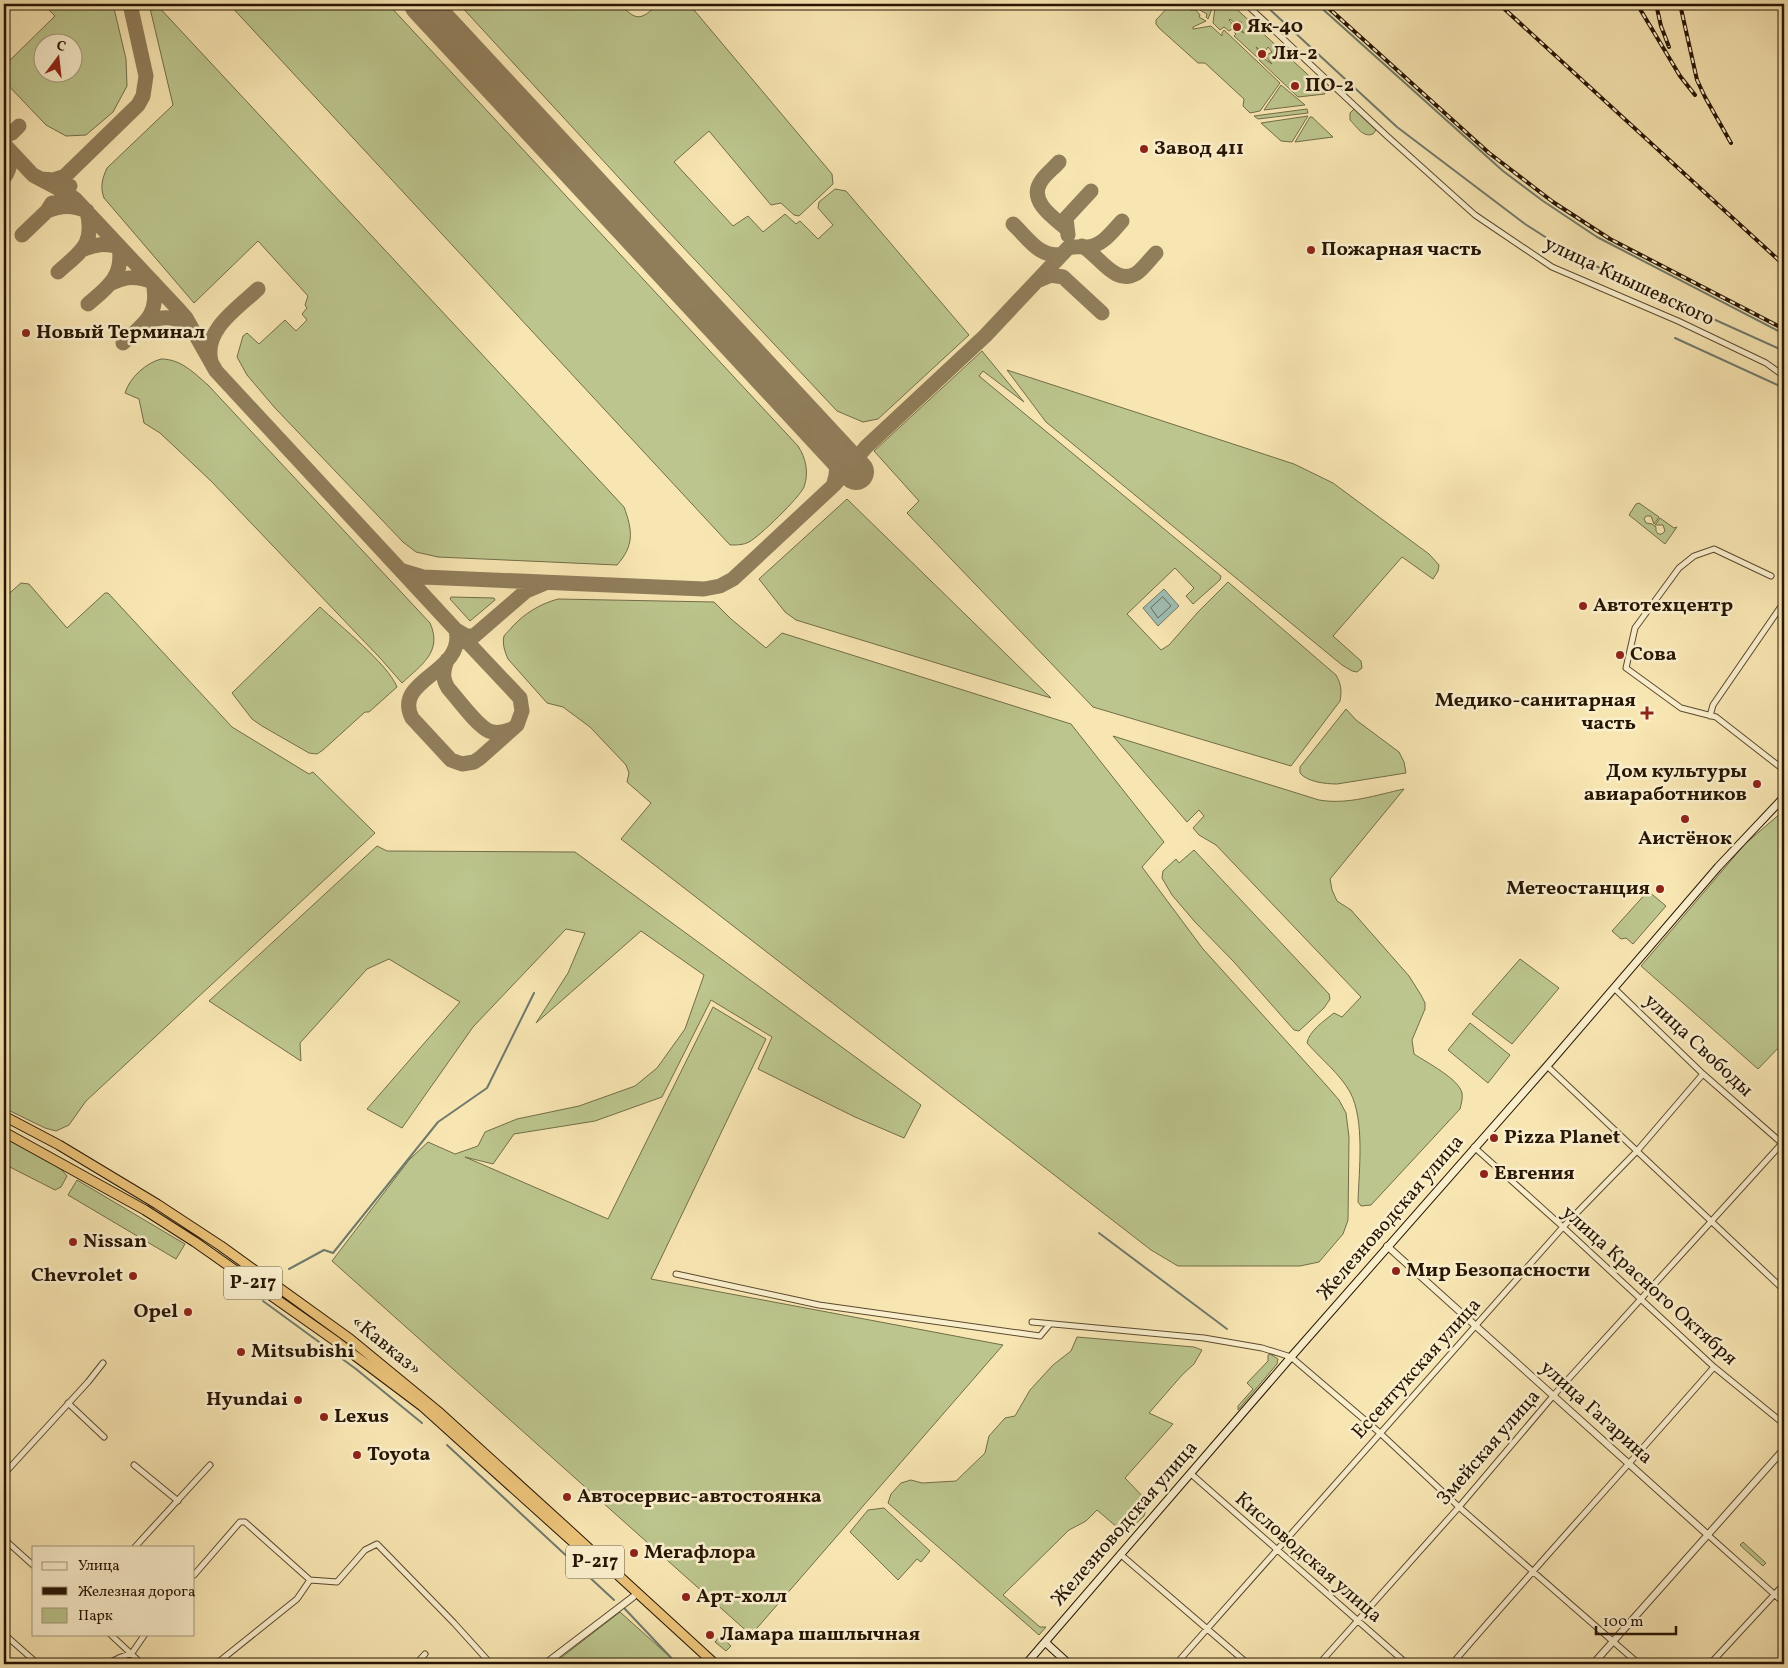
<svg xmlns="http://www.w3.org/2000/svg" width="1788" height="1668" font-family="Vollkorn,serif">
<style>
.green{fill:#bcc58d;stroke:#726d48;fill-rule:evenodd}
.water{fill:#9fbeb3;stroke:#6f7a6d}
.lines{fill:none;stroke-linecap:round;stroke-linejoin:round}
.shore{stroke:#636a5c;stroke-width:1}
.stream{stroke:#6f7a6d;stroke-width:2}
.taxiway{stroke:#907e5b;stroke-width:15}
.runway{stroke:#907e5b;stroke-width:36}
.minor-casing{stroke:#5b4930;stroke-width:7}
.tertiary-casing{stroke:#5b4930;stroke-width:8}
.secondary-casing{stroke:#271504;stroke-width:9}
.trunk-casing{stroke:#271504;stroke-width:11}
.minor{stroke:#faefcd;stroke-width:5}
.tertiary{stroke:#faefcd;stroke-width:6}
.secondary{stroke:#faefcd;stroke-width:7}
.trunk{stroke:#ecc379;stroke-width:9}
.rail-casing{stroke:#271504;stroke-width:4}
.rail{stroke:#faefcd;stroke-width:2;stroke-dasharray:5.5;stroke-linecap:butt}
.poi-dot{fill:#8f2418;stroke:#faefcd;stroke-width:2}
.labels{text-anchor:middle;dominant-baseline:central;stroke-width:5;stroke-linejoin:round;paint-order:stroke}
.shield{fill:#faefcd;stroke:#665640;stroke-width:1}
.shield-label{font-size:19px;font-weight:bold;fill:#271504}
.poi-label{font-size:20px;font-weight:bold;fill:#271504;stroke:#faefcd;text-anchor:start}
.street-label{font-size:20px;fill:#271504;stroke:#faefcd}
</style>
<rect width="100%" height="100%" fill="#f8e6b2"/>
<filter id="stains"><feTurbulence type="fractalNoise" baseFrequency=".004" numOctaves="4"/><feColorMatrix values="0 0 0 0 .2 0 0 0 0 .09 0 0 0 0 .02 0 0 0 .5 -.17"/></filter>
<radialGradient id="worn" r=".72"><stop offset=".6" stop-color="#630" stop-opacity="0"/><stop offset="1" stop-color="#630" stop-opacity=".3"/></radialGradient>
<path class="green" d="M 43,4 L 113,4 L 126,59 L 127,86 L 113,112 L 86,135 L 66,136 L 46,125 L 4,81 L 4,66 L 55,16 ZM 42,42 L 72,42 L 72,72 L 42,72 Z
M 149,4 L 156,4 L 624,507 C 633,531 634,546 617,565 L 438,557 L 416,552 L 403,542 L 275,408 L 247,375 L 237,357 L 243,336 L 247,333 L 259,344 L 285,320 L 296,331 L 307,320 L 302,314 L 307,308 L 305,305 L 308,296 L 258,241 L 194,303 L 104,198 C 100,187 102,179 107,168 L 173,105 Z
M 229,4 L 388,4 L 798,446 C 806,458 809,473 804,487 C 799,498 760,536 749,542 C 743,545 737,545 730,545 Z
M 459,4 L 620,4 C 637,22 641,20 658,4 L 683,4 L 694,10 L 832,174 L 833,184 L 799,216 L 794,215 L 781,203 L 771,205 L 709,131 L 674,162 L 733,226 L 748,216 L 763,232 L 785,214 L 796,224 L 800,221 L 818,239 L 833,225 L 818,208 L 819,202 L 835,189 L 846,191 L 969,335 L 878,419 L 863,422 L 837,411 L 666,229 Z
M 1171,4 L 1197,4 L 1195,7 L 1190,9 L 1190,10 L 1196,10 L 1200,15 L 1199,17 L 1206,21 L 1193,27 L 1193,29 L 1211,26 L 1222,36 L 1222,33 L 1224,30 L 1280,83 L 1260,111 L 1250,113 L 1243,106 L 1244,99 L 1205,63 L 1198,63 L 1159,28 L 1156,24 L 1156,20 Z
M 1199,4 L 1231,4 L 1318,84 L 1325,94 L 1298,97 L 1259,60 L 1263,58 L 1272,64 L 1265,56 L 1272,52 L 1268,47 L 1264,53 L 1256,47 L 1261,56 L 1259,59 L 1234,36 L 1236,34 L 1234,32 L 1236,29 L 1244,33 L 1239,26 L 1242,23 L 1239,21 L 1237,25 L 1230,19 L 1229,20 L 1235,27 L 1229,31 L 1224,27 L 1220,30 L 1213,23 L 1215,7 L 1213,6 L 1208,19 L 1206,17 L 1207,14 L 1198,9 Z
M 1281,85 L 1305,105 L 1264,110 Z
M 1307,109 L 1308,113 L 1258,119 L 1254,116 Z
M 1354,109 L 1376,130 L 1373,134 C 1363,138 1357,127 1350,120 L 1350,113 Z
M 1308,116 L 1292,142 L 1281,141 L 1261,123 Z
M 1310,117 L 1312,117 L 1333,137 L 1295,142 Z
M 982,351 L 1024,402 L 983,371 L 979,376 L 1221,576 L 1220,580 L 1193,604 L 1186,596 L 1194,588 L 1175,568 L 1127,614 L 1161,650 L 1169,645 L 1198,612 L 1228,582 L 1336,675 C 1341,684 1342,690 1340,701 L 1291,766 L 1093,707 L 907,513 L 919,501 L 874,451 Z
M 161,359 C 181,359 194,373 208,385 L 430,623 C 443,652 421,665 402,683 L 380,658 L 211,481 L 160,433 L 144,423 L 139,399 L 125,393 C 130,377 146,363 161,359 Z
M 1007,370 L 1294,464 L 1333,483 L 1429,554 L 1439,565 L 1438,571 L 1433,579 L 1402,557 L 1333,636 L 1361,661 L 1362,668 L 1357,672 L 1352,671 L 1342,665 L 1046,422 Z
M 847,499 L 1051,698 L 796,620 L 785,612 L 759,579 Z
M 1639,503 L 1659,517 L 1654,524 L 1651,516 L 1646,516 L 1644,519 L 1646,523 L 1652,524 L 1656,527 L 1656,531 L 1658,534 L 1662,534 L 1665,531 L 1663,525 L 1655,525 L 1660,518 L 1674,528 L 1677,527 L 1665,544 L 1629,515 L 1636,504 Z
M 21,583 L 29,584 L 67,628 L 105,593 L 108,593 L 232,727 L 309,774 L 313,772 L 375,833 L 86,1101 L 69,1125 L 56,1131 L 45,1128 L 4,1108 L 4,598 Z
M 451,597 L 494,598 L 495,600 L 470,621 L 450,599 Z
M 558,599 L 714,602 L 731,619 L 766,648 L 782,633 L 1071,724 L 1164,842 L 1142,867 L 1203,949 L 1326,1085 L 1339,1100 L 1346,1113 L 1349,1137 L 1348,1220 L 1343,1234 L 1319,1262 L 1300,1266 L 1178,1266 L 1151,1250 L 621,839 L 651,803 L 627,782 L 629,773 L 626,765 L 590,727 L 563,707 L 547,703 L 508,659 C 505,652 502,644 504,636 C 506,633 510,630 512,627 C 525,613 540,604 558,599 Z
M 320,607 C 339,625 388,664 397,687 L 369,712 L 365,712 L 323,750 L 317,754 L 309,753 L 262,726 L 252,719 L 232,693 Z
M 1346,709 L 1356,720 L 1399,752 L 1404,762 L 1406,773 L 1337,784 C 1326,784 1307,782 1300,773 L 1300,767 Z
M 1113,736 L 1319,800 C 1348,805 1376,795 1404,789 L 1330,879 L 1332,890 L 1337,901 L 1351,910 L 1409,976 L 1421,995 L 1425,1003 L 1425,1009 L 1412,1040 L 1414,1054 C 1426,1062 1459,1079 1462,1093 C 1463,1099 1461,1104 1460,1109 L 1371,1205 L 1361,1206 L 1358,1202 C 1359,1170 1365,1120 1350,1092 C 1340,1074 1321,1059 1307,1043 C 1309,1031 1324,1021 1334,1013 L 1342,1017 L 1361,997 L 1216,845 L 1199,835 L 1193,828 L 1204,816 L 1199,810 L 1187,822 Z
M 1782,812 L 1784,815 L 1784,1042 L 1758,1069 L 1641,966 L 1745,844 Z
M 377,846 L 387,851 L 575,852 L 921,1105 L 904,1138 L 855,1117 L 758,1069 L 772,1037 L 711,1000 L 662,1097 L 595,1121 L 514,1134 L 493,1164 L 465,1157 L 608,1219 L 713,1007 L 766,1039 L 651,1279 L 1003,1345 L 751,1635 L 332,1261 L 409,1160 L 428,1142 L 455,1154 L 478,1146 L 485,1132 L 517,1119 L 579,1106 L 635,1086 L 657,1068 L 685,1029 L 704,975 L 641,931 L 536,1023 L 568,973 L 585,933 L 566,929 L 473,1027 L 402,1128 L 367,1109 L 460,1002 L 389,959 L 367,969 L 300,1043 L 301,1061 L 209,1001 Z
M 1194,850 L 1329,994 L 1330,999 L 1324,1008 L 1299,1031 L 1294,1030 L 1234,962 L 1195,922 L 1172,895 L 1162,878 L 1163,871 L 1176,859 L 1179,863 Z
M 1648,891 L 1666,906 L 1633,944 L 1626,938 L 1621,939 L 1612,931 Z
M 1520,959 L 1559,988 L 1512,1044 L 1472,1014 Z
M 1470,1023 L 1510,1055 L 1488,1083 L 1448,1050 Z
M 4,1138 C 25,1148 53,1157 67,1176 L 61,1187 L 55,1190 L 4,1164 Z
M 77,1180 L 185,1244 L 176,1259 L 68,1195 Z
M 1077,1337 L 1194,1347 L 1202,1350 L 1194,1364 L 1182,1375 L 1149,1413 L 1173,1424 L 1125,1478 L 1148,1502 L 1144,1516 L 1125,1534 L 1097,1510 L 1086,1521 L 1069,1530 L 1003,1595 L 1040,1627 L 1046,1627 L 1039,1635 L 888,1503 L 891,1494 L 901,1483 L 911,1480 L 922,1483 L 956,1481 L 985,1453 L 989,1436 L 1005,1418 L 1015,1416 L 1030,1390 L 1053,1365 L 1071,1351 Z
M 1270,1354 L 1278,1359 L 1277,1364 L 1238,1410 L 1238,1406 L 1253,1389 L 1247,1383 L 1268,1361 L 1268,1355 Z
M 884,1508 L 930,1551 L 921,1562 L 917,1559 L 898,1580 L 850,1532 L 868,1510 Z
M 1743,1542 L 1766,1563 L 1763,1566 L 1740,1545 Z
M 620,1612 L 678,1664 L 639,1664 L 637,1663 L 635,1664 L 553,1664 Z
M 720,1636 L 731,1646 L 726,1651 L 715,1642 Z"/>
<path class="water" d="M 1164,589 L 1179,606 L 1158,626 L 1143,608 Z"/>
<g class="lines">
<path class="shore" d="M 1163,597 L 1171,606 L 1158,618 L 1151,608 Z"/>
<path class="stream" d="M 1264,4 L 1397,127 L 1525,224 L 1578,258 L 1784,351
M 1317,4 L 1503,171 L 1543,201 L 1597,237 L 1784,334
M 1675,338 L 1784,388
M 1099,1233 L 1227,1329
M 289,1269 L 324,1250 L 333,1253 L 438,1122 L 487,1088 L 534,993
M 263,1301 L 356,1369 L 422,1423
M 447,1445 L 614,1600
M 624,1608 L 677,1664"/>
<path class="taxiway" d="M 4,136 L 12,133 L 19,126
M 4,144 L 33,175 L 67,193 L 75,199 L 179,310 L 186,318 L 216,371 L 456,630 L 520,698 L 522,711 L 517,725 L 480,758 L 474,762 L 462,764 L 451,760 L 412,718 C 392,679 466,673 456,630 L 466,636 L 474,636 L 526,591 L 545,583
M 1059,162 C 1053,169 1044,175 1040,183 C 1029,202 1054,218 1067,229
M 4,178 C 11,168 12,159 7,148
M 41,179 L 53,180 L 65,176 L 138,105 L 143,96 L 146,76 L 130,4
M 1013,224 C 1028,238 1040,259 1062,254
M 22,235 L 47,211 L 52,203
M 1068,235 L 1066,218 L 1091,191
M 1082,246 C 1099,255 1115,287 1137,273 C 1144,268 1150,259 1156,253
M 82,250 C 95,244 105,243 119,247 C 124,276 108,287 88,304
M 58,272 C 81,251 95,245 87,211 C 72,205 62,205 47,211 L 60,200 L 70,186
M 1039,280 L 1051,275 L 1063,277 L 1102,313
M 112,283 C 127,276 137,276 153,282 C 160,314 145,323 123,343
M 147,322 C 162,316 176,315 189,327
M 211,361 C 203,330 238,308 258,289
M 830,444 C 837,457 839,469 834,483
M 403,571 L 423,577 L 704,589 L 720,586 L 733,579 L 835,484 L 866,447 L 985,336 L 1068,248 C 1075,246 1080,247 1088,247 C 1103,245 1112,232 1122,221
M 447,660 C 443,672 442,678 448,688 C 457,698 477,726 489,731 C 496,734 504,732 512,729"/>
<path class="runway" d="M 422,4 L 856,472"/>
<g class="minor-casing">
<path id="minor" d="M 1246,4 L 1387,136 L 1475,215 L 1552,267 L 1678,321 L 1766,363 L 1784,376
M 1771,576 L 1714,549 L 1694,556 L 1679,568 L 1635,628 L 1626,668 L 1681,708 L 1716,717 L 1784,770
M 1710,716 L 1713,705 L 1784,602
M 1614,988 L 1703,1074 L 1784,1145
M 1547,1066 L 1784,1290
M 1474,1147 L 1563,1227 L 1714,1367 L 1784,1424
M 676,1274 L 819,1305 L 1040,1336 L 1050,1324
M 1032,1322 L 1204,1338 L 1262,1348 L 1291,1357 L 1380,1433 L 1459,1507 L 1639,1664
M 68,1403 L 104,1437
M 134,1465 L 178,1501
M 1190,1473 L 1407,1664
M 4,1474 L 88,1382 L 103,1363
M 1708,1535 L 1784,1603
M 4,1539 L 34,1566
M 135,1547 L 210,1465
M 1120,1554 L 1248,1664
M 194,1575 L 240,1522 L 245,1522 L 310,1580 L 337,1582 L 365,1550 L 377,1544 L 454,1623 L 491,1664
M 4,1634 L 38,1664
M 110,1634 L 142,1664
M 107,1664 L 121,1657 L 132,1653 L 145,1634
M 216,1664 L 297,1599 L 310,1580
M 416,1664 L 425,1654
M 1176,1664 L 1563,1227 L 1637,1151 L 1703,1074
M 1319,1664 L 1459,1507 L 1553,1396 L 1784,1141
M 1452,1664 C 1538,1564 1627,1467 1714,1367
M 1710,1664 L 1784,1584"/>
</g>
<g class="tertiary-casing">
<path id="tertiary" d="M 1387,1246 L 1708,1535
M 545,1664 L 633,1597
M 1593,1664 L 1784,1449"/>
</g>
<g class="secondary-casing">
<path id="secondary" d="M 1045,1642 L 1069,1664
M 1026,1664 L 1291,1357 L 1547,1066 L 1718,867 L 1784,797"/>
</g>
<g class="trunk-casing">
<path id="trunk" d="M 4,1116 L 59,1145 L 157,1204 L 221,1246 L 350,1339 L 440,1413 L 571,1532 L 715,1664
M 4,1132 L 145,1210 L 195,1242 L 337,1342 L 422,1406 L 603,1569"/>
</g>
<use href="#minor" class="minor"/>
<use href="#tertiary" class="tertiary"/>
<use href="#secondary" class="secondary"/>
<use href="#trunk" class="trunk"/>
<g class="rail-casing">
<path id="rail" d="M 1324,4 L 1489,153 L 1553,202 L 1610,239 L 1784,329
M 1499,4 L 1784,265
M 1637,4 L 1680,76 L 1695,95
M 1656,4 L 1661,26 L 1669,47
M 1680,4 L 1697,80 L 1705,97 L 1731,143
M 1781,206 L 1784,210"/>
</g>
<use href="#rail" class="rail"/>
</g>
<g class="poi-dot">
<circle cx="1237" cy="27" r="5"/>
<circle cx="1262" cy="54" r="5"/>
<circle cx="1295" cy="86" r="5"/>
<circle cx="1144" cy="149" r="5"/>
<circle cx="1311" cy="250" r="5"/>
<circle cx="26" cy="333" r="5"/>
<circle cx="1583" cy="606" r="5"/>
<circle cx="1620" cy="655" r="5"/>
<path d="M1644.5 705.5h5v5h5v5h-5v5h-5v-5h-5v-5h5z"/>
<circle cx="1757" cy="784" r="5"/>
<circle cx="1685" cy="819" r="5"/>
<circle cx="1660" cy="889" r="5"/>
<circle cx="1494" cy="1138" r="5"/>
<circle cx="1484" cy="1174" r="5"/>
<circle cx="73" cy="1242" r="5"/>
<circle cx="1396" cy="1271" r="5"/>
<circle cx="133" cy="1276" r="5"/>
<circle cx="188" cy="1312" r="5"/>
<circle cx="241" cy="1352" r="5"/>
<circle cx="298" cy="1400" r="5"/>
<circle cx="324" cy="1417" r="5"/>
<circle cx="357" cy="1455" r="5"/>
<circle cx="567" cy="1497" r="5"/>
<circle cx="634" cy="1553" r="5"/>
<circle cx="686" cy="1597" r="5"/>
<circle cx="710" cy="1635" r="5"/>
</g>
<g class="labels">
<g class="shield">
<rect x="224" y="1266.5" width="58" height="33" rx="4"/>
<rect x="566" y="1545.5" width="58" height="33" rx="4"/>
</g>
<g class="shield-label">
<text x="253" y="1283">Р-217</text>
<text x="595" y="1562">Р-217</text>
</g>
<g class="poi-label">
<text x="1247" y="27">Як-40</text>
<text x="1272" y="54">Ли-2</text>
<text x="1305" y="86">ПО-2</text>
<text x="1154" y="149">Завод 411</text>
<text x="1321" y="250">Пожарная часть</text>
<text x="36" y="333">Новый Терминал</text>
<text x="1593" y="606">Автотехцентр</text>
<text x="1630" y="655">Сова</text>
<text x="1636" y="701" text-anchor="end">Медико-санитарная<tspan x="1636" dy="23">часть</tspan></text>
<text x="1747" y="772" text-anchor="end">Дом культуры<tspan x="1747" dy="23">авиаработников</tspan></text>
<text x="1685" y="839" text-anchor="middle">Аистёнок</text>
<text x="1650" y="889" text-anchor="end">Метеостанция</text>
<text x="1504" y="1138">Pizza Planet</text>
<text x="1494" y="1174">Евгения</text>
<text x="83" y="1242">Nissan</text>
<text x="1406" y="1271">Мир Безопасности</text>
<text x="123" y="1276" text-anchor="end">Chevrolet</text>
<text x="178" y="1312" text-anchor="end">Opel</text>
<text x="251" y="1352">Mitsubishi</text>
<text x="288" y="1400" text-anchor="end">Hyundai</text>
<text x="334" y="1417">Lexus</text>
<text x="367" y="1455">Toyota</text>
<text x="577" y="1497">Автосервис-автостоянка</text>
<text x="644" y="1553">Мегафлора</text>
<text x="696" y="1597">Арт-холл</text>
<text x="720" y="1635">Ламара шашлычная</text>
</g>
<g class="street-label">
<text transform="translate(1629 282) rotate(25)">улица Кнышевского</text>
<text transform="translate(1698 1046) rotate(43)">улица Свободы</text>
<text transform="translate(1391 1218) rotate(-49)">Железноводская улица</text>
<text transform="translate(1649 1286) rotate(42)">улица Красного Октября</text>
<text transform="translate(386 1346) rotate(39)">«Кавказ»</text>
<text transform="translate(1417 1369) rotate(-48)">Ессентукская улица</text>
<text transform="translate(1596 1413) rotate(42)">улица Гагарина</text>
<text transform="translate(1489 1448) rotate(-49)">Змейская улица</text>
<text transform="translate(1125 1524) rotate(-49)">Железноводская улица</text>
<text transform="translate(1308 1558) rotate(41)">Кисловодская улица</text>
</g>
</g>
<rect width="1788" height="1668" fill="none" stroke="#f8e6b2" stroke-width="20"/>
<rect x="5" y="5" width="1778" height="1658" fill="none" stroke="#271504" stroke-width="2.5"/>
<rect x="10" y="10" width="1768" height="1648" fill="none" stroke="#271504"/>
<rect x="32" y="1546" width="162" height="90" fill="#faefcd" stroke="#a6987d"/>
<rect x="42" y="1562" width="25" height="8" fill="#faefcd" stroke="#a6987d"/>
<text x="78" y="1570" font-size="15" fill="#271504">Улица</text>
<rect x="42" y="1587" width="25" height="8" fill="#271504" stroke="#a6987d"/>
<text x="78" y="1596" font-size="15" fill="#271504">Железная дорога</text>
<rect x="42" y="1608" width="25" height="15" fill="#bcc58d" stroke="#a6987d"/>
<text x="78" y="1620" font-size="15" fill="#271504">Парк</text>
<g transform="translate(58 58) rotate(15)"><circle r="24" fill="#faefcd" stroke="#a6987d"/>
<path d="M0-4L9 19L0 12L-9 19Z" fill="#8f2418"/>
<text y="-8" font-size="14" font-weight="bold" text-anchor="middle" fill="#271504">С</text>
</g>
<path d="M1596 1626v8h80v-8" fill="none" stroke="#271504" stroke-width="2.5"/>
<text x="1603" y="1626" font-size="15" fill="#271504" stroke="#faefcd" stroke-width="4" paint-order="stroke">100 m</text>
<rect width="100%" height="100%" filter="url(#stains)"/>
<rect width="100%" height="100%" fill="url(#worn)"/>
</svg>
